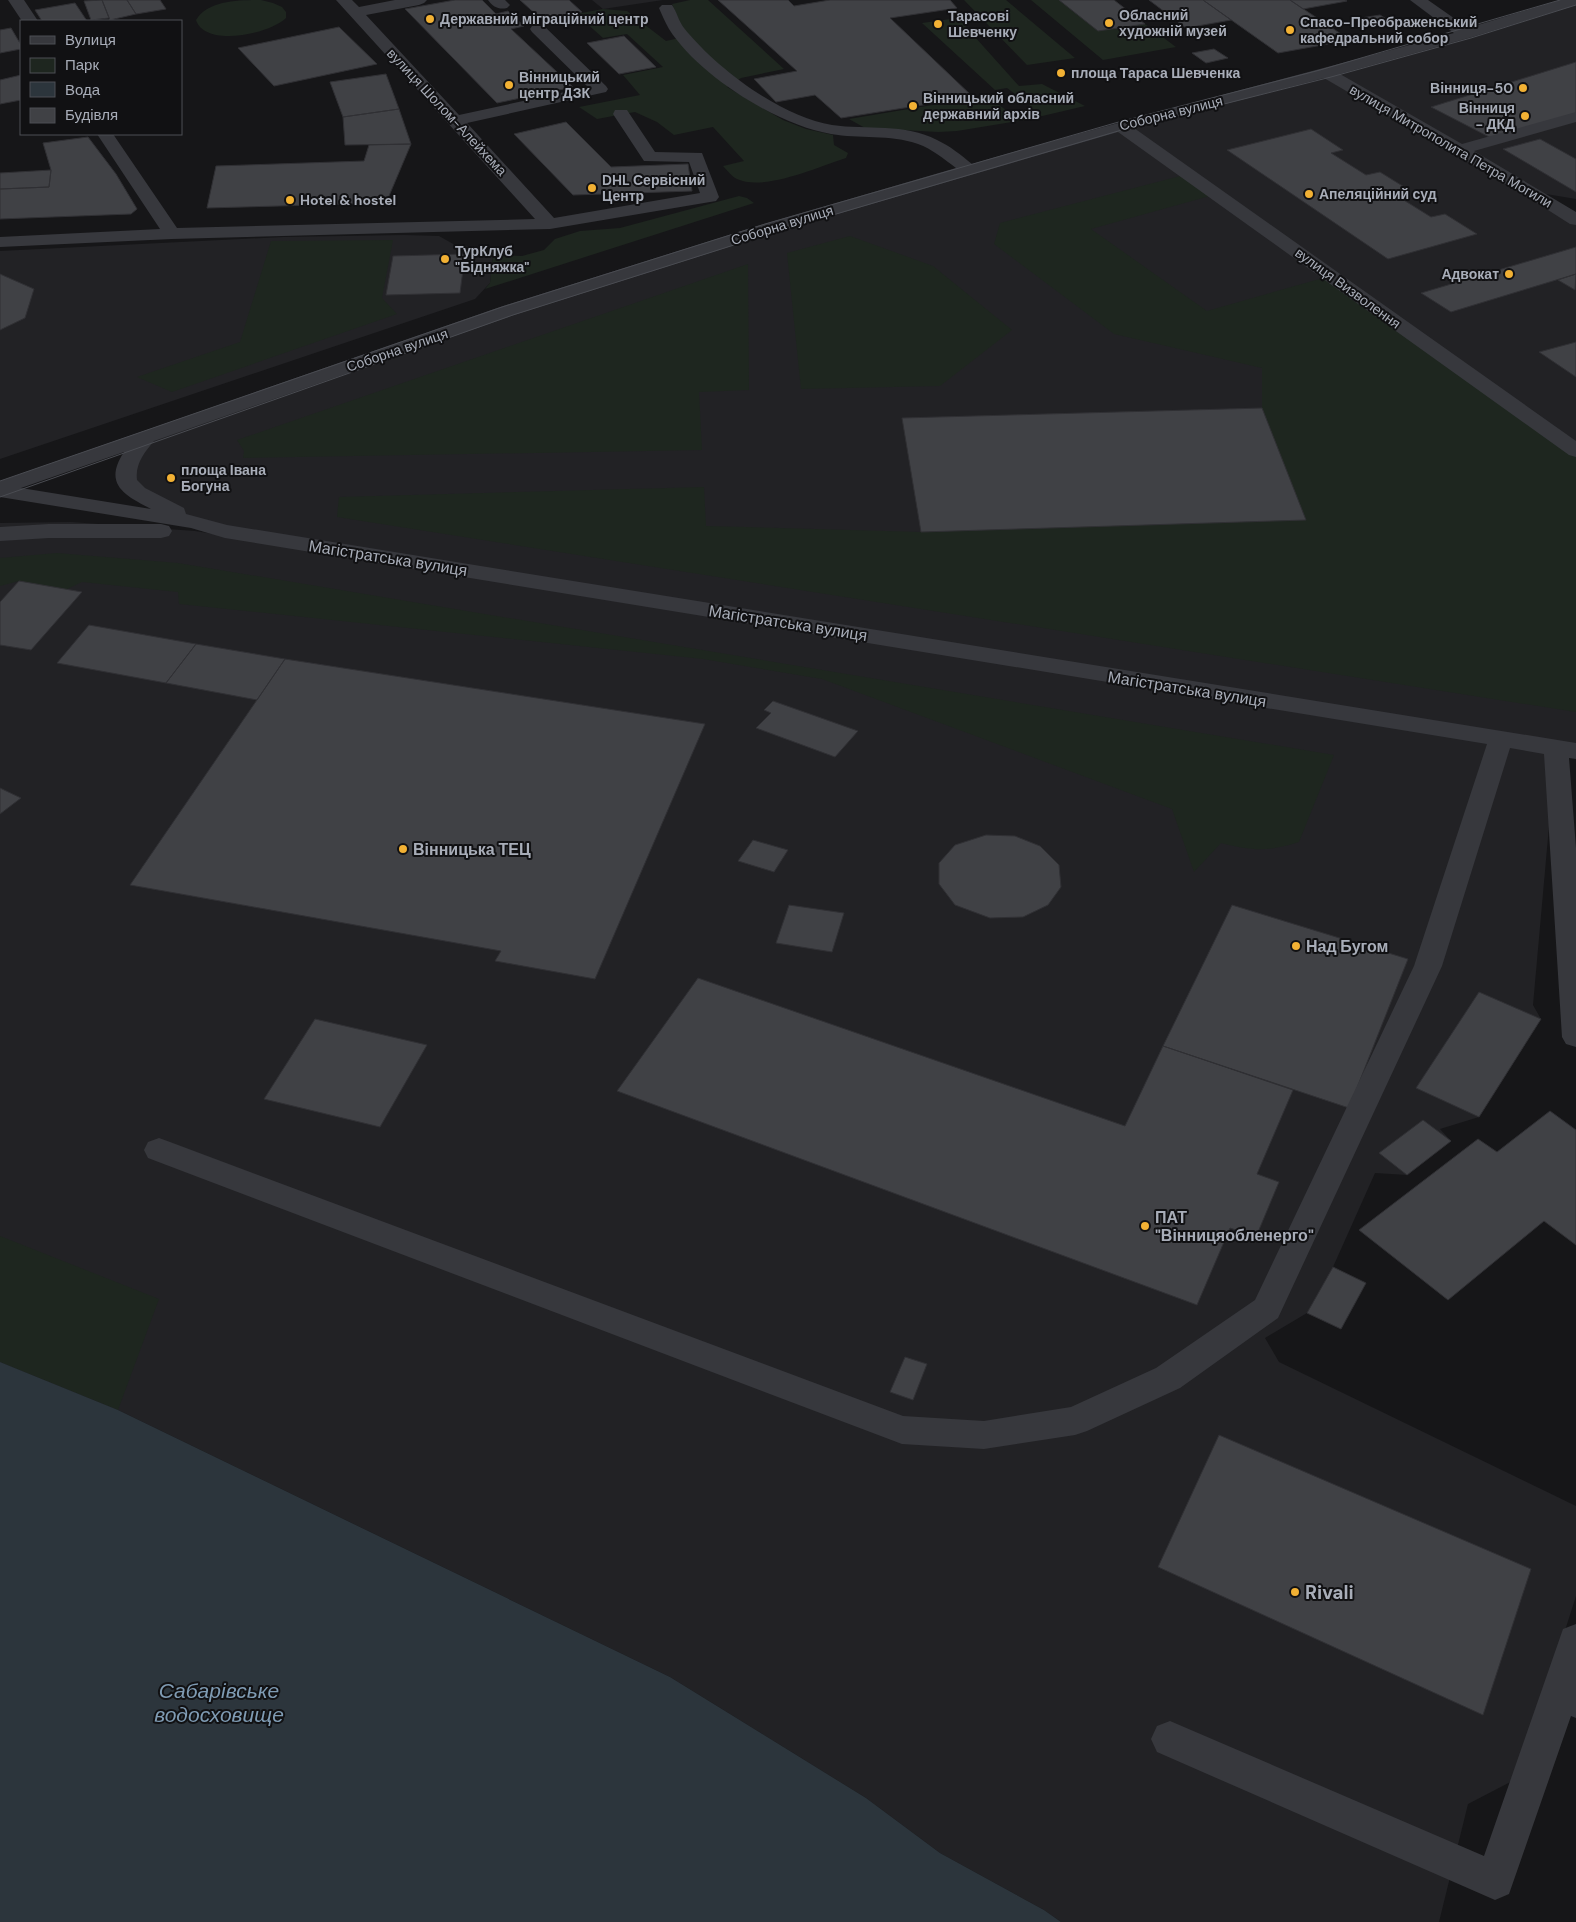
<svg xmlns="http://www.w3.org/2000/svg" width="1576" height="1922" font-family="'DM Sans',sans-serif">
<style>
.built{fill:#222225}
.green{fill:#1e261f}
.water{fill:#2c353c}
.building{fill:#404145;stroke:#303034}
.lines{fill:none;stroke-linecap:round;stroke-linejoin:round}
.minor{fill:#37383d;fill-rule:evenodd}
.tram{stroke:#4a4c52;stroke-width:1}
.poi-dot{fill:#f2b134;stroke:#111113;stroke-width:2}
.labels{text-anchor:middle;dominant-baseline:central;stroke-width:4;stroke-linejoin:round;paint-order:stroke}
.far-poi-label{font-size:14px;font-weight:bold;fill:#a8adb8;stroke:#111113;text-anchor:start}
.far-street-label{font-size:14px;fill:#a8adb8;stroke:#111113}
.street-label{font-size:16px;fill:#a8adb8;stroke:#111113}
.poi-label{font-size:16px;font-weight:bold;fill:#a8adb8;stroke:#111113;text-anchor:start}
.near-poi-label{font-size:19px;font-weight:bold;fill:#a8adb8;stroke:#111113;text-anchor:start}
.near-water-label{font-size:21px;font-style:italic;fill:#7f9bb3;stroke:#111113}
</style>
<rect width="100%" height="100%" fill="#161618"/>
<path class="built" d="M 592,0 L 663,0 L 603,9 Z
M 1576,0 L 1576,199 L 1534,192 L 1576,220 L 1576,751 L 1556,748 L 1533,1005 L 1541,1019 L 1479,1117 L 1440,1129 L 1451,1141 L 1407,1175 L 1375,1173 L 1333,1267 L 1307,1313 L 1265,1338 L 1279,1362 L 1576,1506 L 1576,1596 L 1518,1778 L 1468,1804 L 1439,1922 L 1061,1922 L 1044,1910 L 940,1853 L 866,1798 L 670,1677 L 118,1410 L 0,1362 L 0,523 L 71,522 L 195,531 L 1065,670 L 193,522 L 129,487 L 146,438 L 770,228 Z
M 404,235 L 439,236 L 455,245 L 483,247 L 493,255 L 490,283 L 475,299 L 0,459 L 0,251 L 283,237 Z"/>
<path class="green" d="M 261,0 L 273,3 L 282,7 L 286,12 L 286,18 C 270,34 205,48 196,20 C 208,0 240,0 261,0 Z
M 690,0 L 708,0 L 784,69 L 741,78 L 727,87 L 783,120 L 806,129 L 833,135 L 834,145 L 848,153 L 846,158 C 820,166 764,192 737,179 C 732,177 727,170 723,166 L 744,161 L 713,127 L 674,135 L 657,122 L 635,112 L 597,119 L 579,107 L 640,95 L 623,75 L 663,67 L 627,34 L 603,38 L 576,14 L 603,9 L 627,11 L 666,41 L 688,36 L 684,32 L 672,4 Z
M 964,0 L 1006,0 L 1075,58 L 1027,65 Z
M 1031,0 L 1059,0 L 1098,31 L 1145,24 L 1176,47 L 1103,60 Z
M 958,18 L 1019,86 L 1042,84 L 1085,106 L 1038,117 L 1028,109 L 1030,105 L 1007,88 L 995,90 L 922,23 Z
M 986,96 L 1006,110 L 1020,112 L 1031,119 L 957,131 L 938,132 L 865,128 L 849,119 Z
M 1188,174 L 1217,194 L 1091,229 L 1207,311 L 1330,276 L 1576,449 L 1576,712 L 337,517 L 339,497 L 704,487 L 706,526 L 921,532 L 1262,408 L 1262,368 L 1114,334 L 994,244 L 1000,223 Z
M 739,196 L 747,198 L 754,203 L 485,289 L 490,283 L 493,255 L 522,256 L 544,250 L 555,239 L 580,231 L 620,228 Z
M 850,236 L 933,266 L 1012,330 L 940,386 L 801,389 L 787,253 Z
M 393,240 L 382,298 L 397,314 L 172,392 L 137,377 L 240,342 L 271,241 Z
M 748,264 L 749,390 L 699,392 L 702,450 L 243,458 L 244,451 L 237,440 Z
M 57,553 L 178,563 L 1334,755 L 1299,842 C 1267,852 1254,851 1221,843 L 1194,872 L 1172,809 L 822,679 L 703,659 L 179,604 L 178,592 L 82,582 L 65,590 L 19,581 L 0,586 L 0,558 Z
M 0,1236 L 159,1299 L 118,1410 L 0,1362 Z"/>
<path class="water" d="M 0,1362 L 118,1410 L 670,1677 L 866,1798 L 940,1853 L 1044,1910 L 1061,1922 L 0,1922 Z"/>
<path class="building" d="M 102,0 L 127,0 L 136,14 L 110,20 Z
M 102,0 L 109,18 L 91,20 L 84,1 Z
M 127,0 L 160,0 L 166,9 L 136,14 Z
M 455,0 L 482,0 L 496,14 L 508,11 L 524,26 L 511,29 L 573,87 L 497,103 L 405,9 Z
M 520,0 L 569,0 L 582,12 L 541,19 Z
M 718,0 L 788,0 L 794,6 L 830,0 L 950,0 L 957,8 L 890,18 L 973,97 L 841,118 L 815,95 L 776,102 L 754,79 L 797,71 Z
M 1059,0 L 1114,0 L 1145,24 L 1098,31 Z
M 1149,0 L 1203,0 L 1231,20 L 1186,28 Z
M 1203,0 L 1290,0 L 1350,40 L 1278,53 Z
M 1290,0 L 1345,0 L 1347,1 L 1303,9 Z
M 75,3 L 87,21 L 42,21 L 35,10 Z
M 1380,15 L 1393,23 L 1374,27 L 1361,18 Z
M 339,27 L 377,64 L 274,86 L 238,48 Z
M 11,28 L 21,45 L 21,49 L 0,53 L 0,30 Z
M 624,36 L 656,67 L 619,74 L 587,43 Z
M 1214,49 L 1228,58 L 1206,63 L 1192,53 Z
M 1576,62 L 1576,113 L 1493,139 L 1431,107 Z
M 386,74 L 399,109 L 343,117 L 330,82 Z
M 21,75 L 21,100 L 0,104 L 0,80 Z
M 399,109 L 411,144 L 345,145 L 343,117 Z
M 566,122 L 611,167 L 688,164 L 692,191 L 573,195 L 514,134 Z
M 1311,129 L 1343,150 L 1331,153 L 1366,175 L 1380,172 L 1409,190 L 1394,194 L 1431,217 L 1445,214 L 1477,234 L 1388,259 L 1227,150 Z
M 88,137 L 116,174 L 137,209 L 131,214 L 0,219 L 0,189 L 49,187 L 51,170 L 43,143 Z
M 1540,139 L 1576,159 L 1576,192 L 1503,149 Z
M 411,144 L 386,203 L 207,208 L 216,166 L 364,161 L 369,145 Z
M 51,170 L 49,187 L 0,189 L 0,173 Z
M 1576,247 L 1576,274 L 1451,312 L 1421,293 Z
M 465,254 L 460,293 L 386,295 L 393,256 Z
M 0,274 L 34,289 L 25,318 L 0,330 Z
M 1576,274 L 1575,290 L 1558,280 Z
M 1576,342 L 1576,377 L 1539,352 Z
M 1262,408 L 1306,520 L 921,532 L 902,418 Z
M 19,581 L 82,592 L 31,650 L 0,645 L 0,602 Z
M 89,625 L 196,644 L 166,683 L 57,663 Z
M 196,644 L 285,659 L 257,700 L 166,683 Z
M 285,659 L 705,724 L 595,979 L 495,961 L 501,951 L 130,885 Z
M 773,701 L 858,731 L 835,757 L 756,728 L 771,713 L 764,710 Z
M 0,788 L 21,798 L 0,814 Z
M 986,835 L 1015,836 L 1040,846 L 1059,865 L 1061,887 L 1048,905 L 1023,917 L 990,918 L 955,905 L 939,884 L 939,863 L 955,845 Z
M 753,840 L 788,850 L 774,872 L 738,861 Z
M 789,905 L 844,913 L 832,952 L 776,943 Z
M 1232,905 L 1408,959 L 1349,1108 L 1163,1046 Z
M 698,978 L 1125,1126 L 1163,1046 L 1293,1090 L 1257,1174 L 1279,1182 L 1256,1237 L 1230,1228 L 1197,1305 L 617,1091 Z
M 1479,992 L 1541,1019 L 1479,1117 L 1416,1088 Z
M 315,1019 L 427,1045 L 380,1127 L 264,1099 Z
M 1550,1111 L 1576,1130 L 1576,1245 L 1544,1221 L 1448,1300 L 1359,1230 L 1478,1139 L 1497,1152 Z
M 1423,1120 L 1451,1141 L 1407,1175 L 1379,1153 Z
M 1333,1267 L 1366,1283 L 1341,1329 L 1307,1313 Z
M 905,1357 L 927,1364 L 913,1400 L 890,1392 Z
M 1219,1435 L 1531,1569 L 1483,1715 L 1158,1567 Z"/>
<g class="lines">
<path class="minor" d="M 8,0 L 24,0 L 38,21 L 22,21 Z
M 336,0 L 352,0 L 359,7 L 395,0 L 427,0 L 424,3 L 419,5 L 366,15 L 459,115 L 588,87 L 532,32 L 530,29 L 532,26 L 544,26 L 606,86 L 608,89 L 606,92 L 467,123 L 554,218 L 700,193 L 689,162 L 644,161 L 613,114 L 615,110 L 627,110 L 655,152 L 702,153 L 719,197 L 716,201 L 710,202 L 550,229 L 172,239 L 0,247 L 0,237 L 160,229 L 97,134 L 113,134 L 177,228 L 535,219 Z
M 488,0 L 505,0 L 510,5 L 507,8 C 499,10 493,7 488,0 Z
M 1410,0 L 1428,0 L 1468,28 L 1560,0 L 1576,0 L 1576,5 L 1472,37 L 1340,74 L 1462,144 L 1576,112 L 1576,122 L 1474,151 L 1576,212 L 1576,225 L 1570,224 L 1526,196 L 1324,78 L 1134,128 L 1576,441 L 1576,457 L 1569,455 L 1118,132 L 776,232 L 514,315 L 154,441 C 144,453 135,464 137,480 L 145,488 L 184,508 L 186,514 L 227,525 L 1576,743 L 1576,759 L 1569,758 L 1576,848 L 1576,1047 L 1566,1044 L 1562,1037 L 1544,754 L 1510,748 L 1442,966 L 1278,1318 L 1180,1388 L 1087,1431 L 1075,1435 L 984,1449 L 902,1444 L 148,1158 L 144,1150 L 148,1142 L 159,1138 L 170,1142 L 903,1416 L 984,1421 L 1071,1407 L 1156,1368 L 1255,1300 L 1414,966 L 1487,744 L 225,538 L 191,528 L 0,497 L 0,481 L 500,307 L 764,224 L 956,168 C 944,159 932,149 918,144 C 890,134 859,139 831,134 C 777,125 698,75 669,29 C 665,22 662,15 659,8 L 662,5 L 672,5 C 677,12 679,22 684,28 C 716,68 781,117 832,125 C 867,130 905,123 937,140 C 950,146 961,155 972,164 C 1132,117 1293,77 1454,33 ZM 124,452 C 103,484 124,495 151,509 L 21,488 Z
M 49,524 L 161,524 L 169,526 L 172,531 L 169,536 L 161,538 L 49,538 L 0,541 L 0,527 Z
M 1576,1624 L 1576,1718 L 1571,1716 L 1509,1894 L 1495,1900 L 1157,1752 L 1151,1739 L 1157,1726 L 1170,1721 L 1484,1856 L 1563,1629 Z"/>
<path class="tram" d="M 0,481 L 502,307 L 765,224 L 1115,123 L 1320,70 L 1560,0
M 0,497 L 513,315 L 775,232 L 1125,129 L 1331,77 L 1471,38 L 1576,5"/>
</g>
<g class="poi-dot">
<circle cx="430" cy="19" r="5"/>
<circle cx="1109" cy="23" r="5"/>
<circle cx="938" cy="24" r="5"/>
<circle cx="1290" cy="30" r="5"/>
<circle cx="1061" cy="73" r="5"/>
<circle cx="509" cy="85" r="5"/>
<circle cx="1523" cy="88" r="5"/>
<circle cx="913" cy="106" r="5"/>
<circle cx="1525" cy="116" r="5"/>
<circle cx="592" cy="188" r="5"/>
<circle cx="1309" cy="194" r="5"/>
<circle cx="290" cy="200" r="5"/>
<circle cx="445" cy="259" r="5"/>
<circle cx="1509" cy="274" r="5"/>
<circle cx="171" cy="478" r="5"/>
<circle cx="403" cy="849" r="5"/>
<circle cx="1296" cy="946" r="5"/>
<circle cx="1145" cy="1226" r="5"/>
<circle cx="1295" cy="1592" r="5"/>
</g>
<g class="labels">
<g class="far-poi-label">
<text x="1119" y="15">Обласний<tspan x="1119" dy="16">художній музей</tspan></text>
<text x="948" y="16">Тарасові<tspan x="948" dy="16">Шевченку</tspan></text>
<text x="440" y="19">Державний міграційний центр</text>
<text x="1300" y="22">Спасо-Преображенський<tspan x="1300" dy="16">кафедральний собор</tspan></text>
<text x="1071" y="73">площа Тараса Шевченка</text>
<text x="519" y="77">Вінницький<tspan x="519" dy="16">центр ДЗК</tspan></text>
<text x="1513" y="88" text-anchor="end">Вінниця-50</text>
<text x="923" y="98">Вінницький обласний<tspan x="923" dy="16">державний архів</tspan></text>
<text x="1515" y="108" text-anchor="end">Вінниця<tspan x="1515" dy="16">- ДКД</tspan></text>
<text x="602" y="180">DHL Сервісний<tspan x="602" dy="16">Центр</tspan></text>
<text x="1319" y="194">Апеляційний суд</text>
<text x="300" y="200">Hotel &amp; hostel</text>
<text x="455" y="251">ТурКлуб<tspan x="455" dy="16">"Бідняжка"</tspan></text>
<text x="1499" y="274" text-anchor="end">Адвокат</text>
<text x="181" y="470">площа Івана<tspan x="181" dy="16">Богуна</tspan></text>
</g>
<g class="far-street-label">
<text transform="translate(447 112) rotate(47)">вулиця Шолом-Алейхема</text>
<text transform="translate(1171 113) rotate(-14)">Соборна вулиця</text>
<text transform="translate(1451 146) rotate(30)">вулиця Митрополита Петра Могили</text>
<text transform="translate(782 225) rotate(-17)">Соборна вулиця</text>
<text transform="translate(1348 288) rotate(36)">вулиця Визволення</text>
<text transform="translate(397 350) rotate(-19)">Соборна вулиця</text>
</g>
<g class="street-label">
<text transform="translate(388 558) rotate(9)">Магістратська вулиця</text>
<text transform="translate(788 623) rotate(9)">Магістратська вулиця</text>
<text transform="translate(1187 689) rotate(9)">Магістратська вулиця</text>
</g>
<g class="poi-label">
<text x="413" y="849">Вінницька ТЕЦ</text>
<text x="1306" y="946">Над Бугом</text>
<text x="1155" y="1217">ПАТ<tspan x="1155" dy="18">"Вінницяобленерго"</tspan></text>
</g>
<g class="near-poi-label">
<text x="1305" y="1592">Rivali</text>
</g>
<g class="near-water-label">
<text x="219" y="1691">Сабарівське<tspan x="219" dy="24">водосховище</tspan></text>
</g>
</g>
<rect x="20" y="20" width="162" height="115" fill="#111113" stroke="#4d4f55"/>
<rect x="30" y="36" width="25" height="8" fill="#37383d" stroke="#4d4f55"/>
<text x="65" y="45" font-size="15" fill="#a8adb8">Вулиця</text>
<rect x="30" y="58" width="25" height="15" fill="#1e261f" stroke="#4d4f55"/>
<text x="65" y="70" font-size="15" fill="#a8adb8">Парк</text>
<rect x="30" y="82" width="25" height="15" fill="#2c353c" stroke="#4d4f55"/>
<text x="65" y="95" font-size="15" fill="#a8adb8">Вода</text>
<rect x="30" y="108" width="25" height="15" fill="#404145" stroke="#4d4f55"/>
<text x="65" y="120" font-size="15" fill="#a8adb8">Будівля</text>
</svg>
